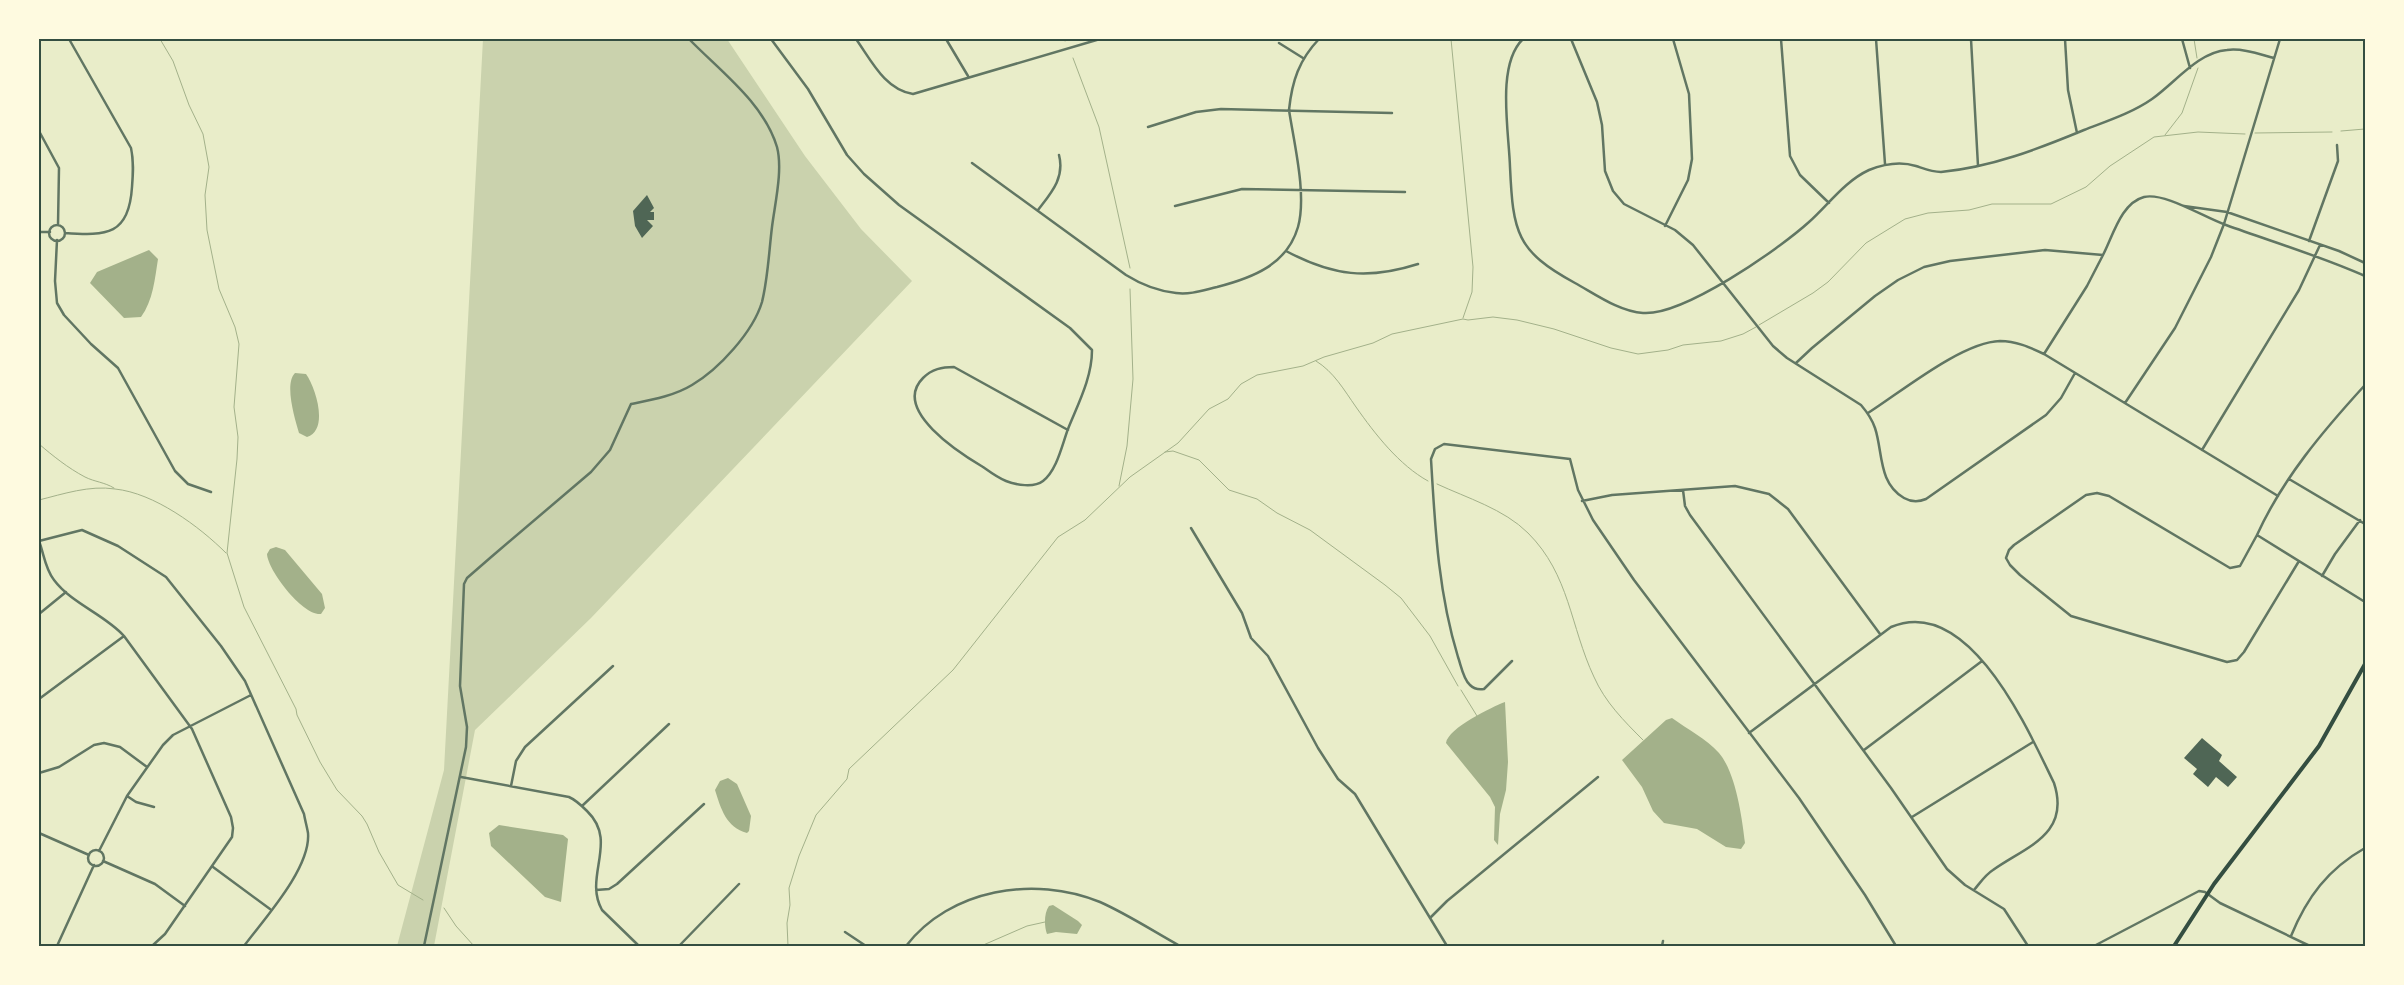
<svg xmlns="http://www.w3.org/2000/svg" width="2404" height="985" font-family="'Open Sans',sans-serif">
<style>
.green{fill:#cad2ad}
.water{fill:#a3b18a}
.lines{fill:none;stroke-linecap:round;stroke-linejoin:round}
.stream{stroke:#a3b18a;stroke-width:1}
.building{fill:#4f6655}
.minor{stroke:#617663;stroke-width:2.5}
.secondary{stroke:#344e41;stroke-width:4}
.neatline{fill:none;stroke:#344e41;stroke-width:2}
</style>
<rect width="100%" height="100%" fill="#e9edc9"/>
<path class="green" d="M 483,39 L 727,39 L 805,156 L 861,229 L 912,281 L 591,618 L 475,730 L 434,946 L 397,946 L 444,770 Z"/>
<path class="water" d="M 149,250 L 158,259 C 155,278 153,301 141,317 L 124,318 L 90,283 L 97,272 Z
M 295,373 L 306,374 C 316,388 329,430 307,437 L 299,433 C 295,419 284,384 295,373 Z
M 276,547 L 285,550 L 322,594 L 325,608 L 321,614 C 303,616 268,571 267,554 L 270,549 Z
M 1505,702 L 1508,762 L 1506,790 L 1500,814 L 1498,845 L 1494,840 L 1495,807 L 1490,797 L 1446,743 C 1448,728 1492,707 1505,702 Z
M 1672,718 C 1687,729 1707,739 1719,753 C 1736,773 1742,818 1745,843 L 1741,849 L 1726,847 L 1697,829 L 1664,823 L 1653,811 L 1642,787 L 1622,760 L 1666,720 Z
M 728,778 L 737,784 L 751,816 L 749,831 L 747,833 C 726,827 721,809 715,790 L 720,781 Z
M 499,825 L 563,835 L 568,839 L 561,902 L 545,897 L 491,846 L 489,833 Z
M 1053,905 L 1078,921 L 1082,925 L 1077,934 L 1056,932 L 1047,934 C 1044,926 1044,913 1049,906 Z"/>
<g class="lines">
<path class="stream" d="M 160,39 L 173,61 L 189,105 L 203,134 L 209,167 L 205,195 L 207,230 L 219,289 L 235,327 L 239,344 L 234,407 L 238,437 L 237,459 L 227,553 L 244,607 L 296,709 L 297,715 L 320,762 L 337,790 L 362,816 L 367,824 L 379,852 L 398,885 L 423,900
M 1062,39 L 1065,41
M 1451,39 L 1473,267 L 1472,292 L 1463,318
M 2194,39 L 2197,58
M 1073,58 L 1099,127 L 1130,268
M 2341,131 L 2365,129
M 2255,133 L 2332,132
M 2165,135 L 2182,113 L 2198,68
M 1759,325 L 1813,293 L 1828,282 L 1866,243 L 1905,219 L 1928,213 L 1969,210 L 1992,204 L 2051,204 L 2086,187 L 2110,166 L 2154,137 L 2198,132 L 2245,134
M 1316,361 C 1334,372 1344,390 1356,407 C 1375,434 1399,465 1428,481
M 39,444 C 53,456 68,468 85,477 C 95,482 104,482 114,488
M 1165,452 L 1173,451 L 1199,460 L 1229,490 L 1257,499 L 1277,513 L 1310,530 L 1385,585 L 1401,598 L 1430,636 L 1458,686
M 1437,484 C 1467,498 1504,509 1528,533 C 1570,575 1570,626 1594,677 C 1605,702 1624,721 1643,740
M 1119,486 L 1127,446 L 1133,379 L 1130,289
M 39,500 C 63,494 90,485 115,489 C 154,493 199,526 226,553
M 1461,690 L 1477,716
M 444,908 L 456,926 L 474,946
M 788,946 L 787,923 L 790,905 L 789,888 L 799,856 L 816,815 L 847,779 L 849,769 L 953,670 L 1058,537 L 1085,520 L 1130,477 L 1178,443 L 1209,409 L 1228,399 L 1241,384 L 1257,375 L 1303,366 L 1324,357 L 1373,343 L 1392,334 L 1463,319 L 1468,320 L 1493,317 L 1517,320 L 1554,329 L 1611,348 L 1638,354 L 1668,350 L 1683,345 L 1721,341 L 1743,334 L 1756,327
M 981,946 L 1027,926 L 1045,922"/>
</g>
<path class="building" d="M 647,195 L 654,208 L 650,212 L 654,212 L 654,220 L 647,220 L 653,226 L 642,238 L 635,226 L 633,211 Z
M 2202,738 L 2222,755 L 2219,761 L 2237,777 L 2228,787 L 2216,777 L 2208,787 L 2193,774 L 2197,769 L 2184,758 Z"/>
<g class="lines">
<path class="minor" d="M 771,39 L 808,89 L 847,155 L 864,174 L 899,205 L 1070,328 L 1092,350 C 1092,378 1078,404 1068,429 C 1062,445 1057,470 1043,481 C 1034,488 1016,485 1006,481 C 998,478 990,472 983,467 C 961,454 891,410 923,378 C 932,369 942,367 954,367 L 1068,430
M 856,39 C 871,60 885,90 913,94 L 1100,39
M 946,39 L 968,76
M 1523,39 C 1496,65 1509,131 1510,167 C 1513,232 1516,251 1575,283 C 1595,294 1620,312 1643,313 C 1683,316 1778,250 1809,222 C 1828,205 1845,181 1869,170 C 1884,164 1900,161 1916,166 C 1925,169 1932,172 1941,172 C 1992,167 2038,149 2084,130 C 2107,121 2132,113 2152,99 C 2175,83 2198,52 2227,50 C 2242,48 2259,54 2274,58
M 1571,39 L 1597,102 L 1602,125 L 1605,171 L 1613,191 L 1624,204 L 1675,230 L 1693,245 L 1773,346 L 1787,358 L 1861,405 C 1867,412 1872,419 1875,428 C 1883,452 1878,483 1904,498 C 1911,502 1919,502 1926,499 L 2046,415 L 2061,398 L 2075,373
M 1781,39 L 1790,156 L 1800,175 L 1829,203
M 1876,39 L 1885,164
M 1971,39 L 1978,166
M 2065,39 L 2068,90 L 2077,133
M 2182,39 L 2190,68
M 1279,43 L 1303,58
M 1148,127 L 1196,112 L 1221,109 L 1392,113
M 39,131 L 59,168 L 58,225
M 972,163 L 1126,275 C 1142,285 1158,291 1176,293 C 1190,295 1204,290 1217,287 C 1252,278 1287,265 1298,227 C 1307,195 1294,143 1289,110 C 1292,81 1299,60 1319,39
M 1175,206 L 1242,189 L 1405,192
M 2184,206 L 2227,212 L 2339,251 L 2365,263
M 1038,210 C 1051,193 1065,178 1059,155
M49 233a8 8 0 1 1 16 0a8 8 0 1 1-16 0Z
M 1665,226 L 1688,180 L 1692,159 L 1689,94 L 1673,39
M 39,232 L 50,232
M 65,233 C 107,236 129,235 132,187 C 133,174 134,162 131,148 L 69,39
M 57,240 L 55,281 L 57,303 L 64,315 L 91,344 L 118,368 L 175,471 L 188,484 L 211,492
M 2309,241 L 2338,161 L 2337,145
M 1286,251 C 1333,276 1368,280 1418,264
M 2044,354 L 2087,286 L 2103,255
M 1796,363 L 1812,348 L 1875,296 L 1898,280 L 1924,267 L 1950,261 L 2045,250 L 2103,255 C 2113,236 2121,203 2144,197 C 2165,192 2205,218 2226,225 C 2273,242 2320,256 2365,276
M 2365,385 C 2323,431 2283,478 2257,535 L 2365,602
M 2125,403 L 2175,328 L 2211,257 L 2224,224 L 2280,39
M 1868,413 C 1901,392 1962,342 2000,341 C 2016,341 2029,347 2044,354 L 2278,496
M 2202,450 L 2299,290 L 2320,245
M 2289,479 L 2365,524
M 1683,490 L 1685,506 L 1690,515 L 1891,788 L 1947,869 L 1965,885 L 2004,909 L 2028,946
M 1582,501 L 1612,495 L 1735,486 L 1769,494 L 1788,509 L 1880,634
M 1191,528 L 1242,613 L 1251,638 L 1268,656 L 1318,748 L 1338,779 L 1355,794 L 1447,946
M 2257,535 L 2240,566 L 2230,568 L 2109,496 L 2097,493 L 2086,495 L 2014,545 L 2009,550 L 2006,558 L 2010,565 L 2020,575 L 2071,616 L 2227,662 L 2237,660 L 2244,652 L 2299,561
M 39,541 L 82,530 L 118,546 L 166,577 L 221,646 L 245,681 L 304,814 C 305,820 307,827 308,833 C 311,868 264,919 244,946
M 39,541 C 44,554 45,569 54,580 C 72,604 104,614 124,636 L 192,729 L 231,817 L 233,828 L 232,837 L 165,934 L 152,946
M 2322,576 L 2335,554 L 2360,520
M 39,614 L 66,592
M 1512,661 L 1484,689 C 1478,690 1474,689 1470,685 C 1463,679 1461,665 1458,657 C 1438,592 1435,526 1431,459 L 1435,449 L 1444,444 L 1570,459 L 1578,490 L 1593,520 L 1634,580 L 1799,798 L 1865,895 L 1896,946
M 39,699 L 124,636
M 1749,733 L 1891,627 C 1969,594 2028,730 2054,783 C 2071,835 2025,847 1993,870 C 1985,875 1980,883 1974,890
M 1864,750 L 1982,661
M 39,773 L 59,767 L 94,745 L 104,743 L 120,747 L 147,767
M 461,777 L 569,797 C 576,800 582,806 587,811 C 619,842 583,876 602,910 L 639,946
M 511,786 L 516,761 L 525,747 L 613,666
M 127,796 L 136,802 L 154,807
M 582,806 L 669,724
M 1912,817 L 2033,742
M 39,833 L 89,855
M88 858a8 8 0 1 1 16 0a8 8 0 1 1-16 0Z
M 99,851 L 127,796 L 163,745 L 173,735 L 251,695
M 103,861 L 155,884 L 185,906
M 213,867 L 270,909
M 596,890 L 609,889 L 617,884 L 704,804
M 1430,918 L 1447,901 L 1598,777
M 845,932 L 866,946
M 2291,936 C 2307,897 2328,869 2365,848
M 57,946 L 94,865
M 424,946 L 466,747 L 467,727 L 460,686 L 464,584 L 467,578 L 490,558 L 591,472 L 610,450 L 631,404 C 651,400 674,396 692,385 C 719,369 753,332 762,302 C 768,278 769,251 772,227 C 775,203 783,170 777,147 C 764,103 720,71 689,39
M 679,946 L 739,884
M 906,946 C 950,889 1034,875 1100,902 C 1127,914 1153,931 1180,946
M 1662,946 L 1663,941
M 2094,946 L 2199,891 L 2205,892 L 2220,903 L 2310,946"/>
<path class="secondary" d="M 2174,946 L 2214,884 L 2319,746 L 2365,664"/>
</g>
<rect width="2404" height="985" fill="none" stroke="#fefae0" stroke-width="80"/>
<rect x="40" y="40" width="2324" height="905" class="neatline"/>
</svg>
